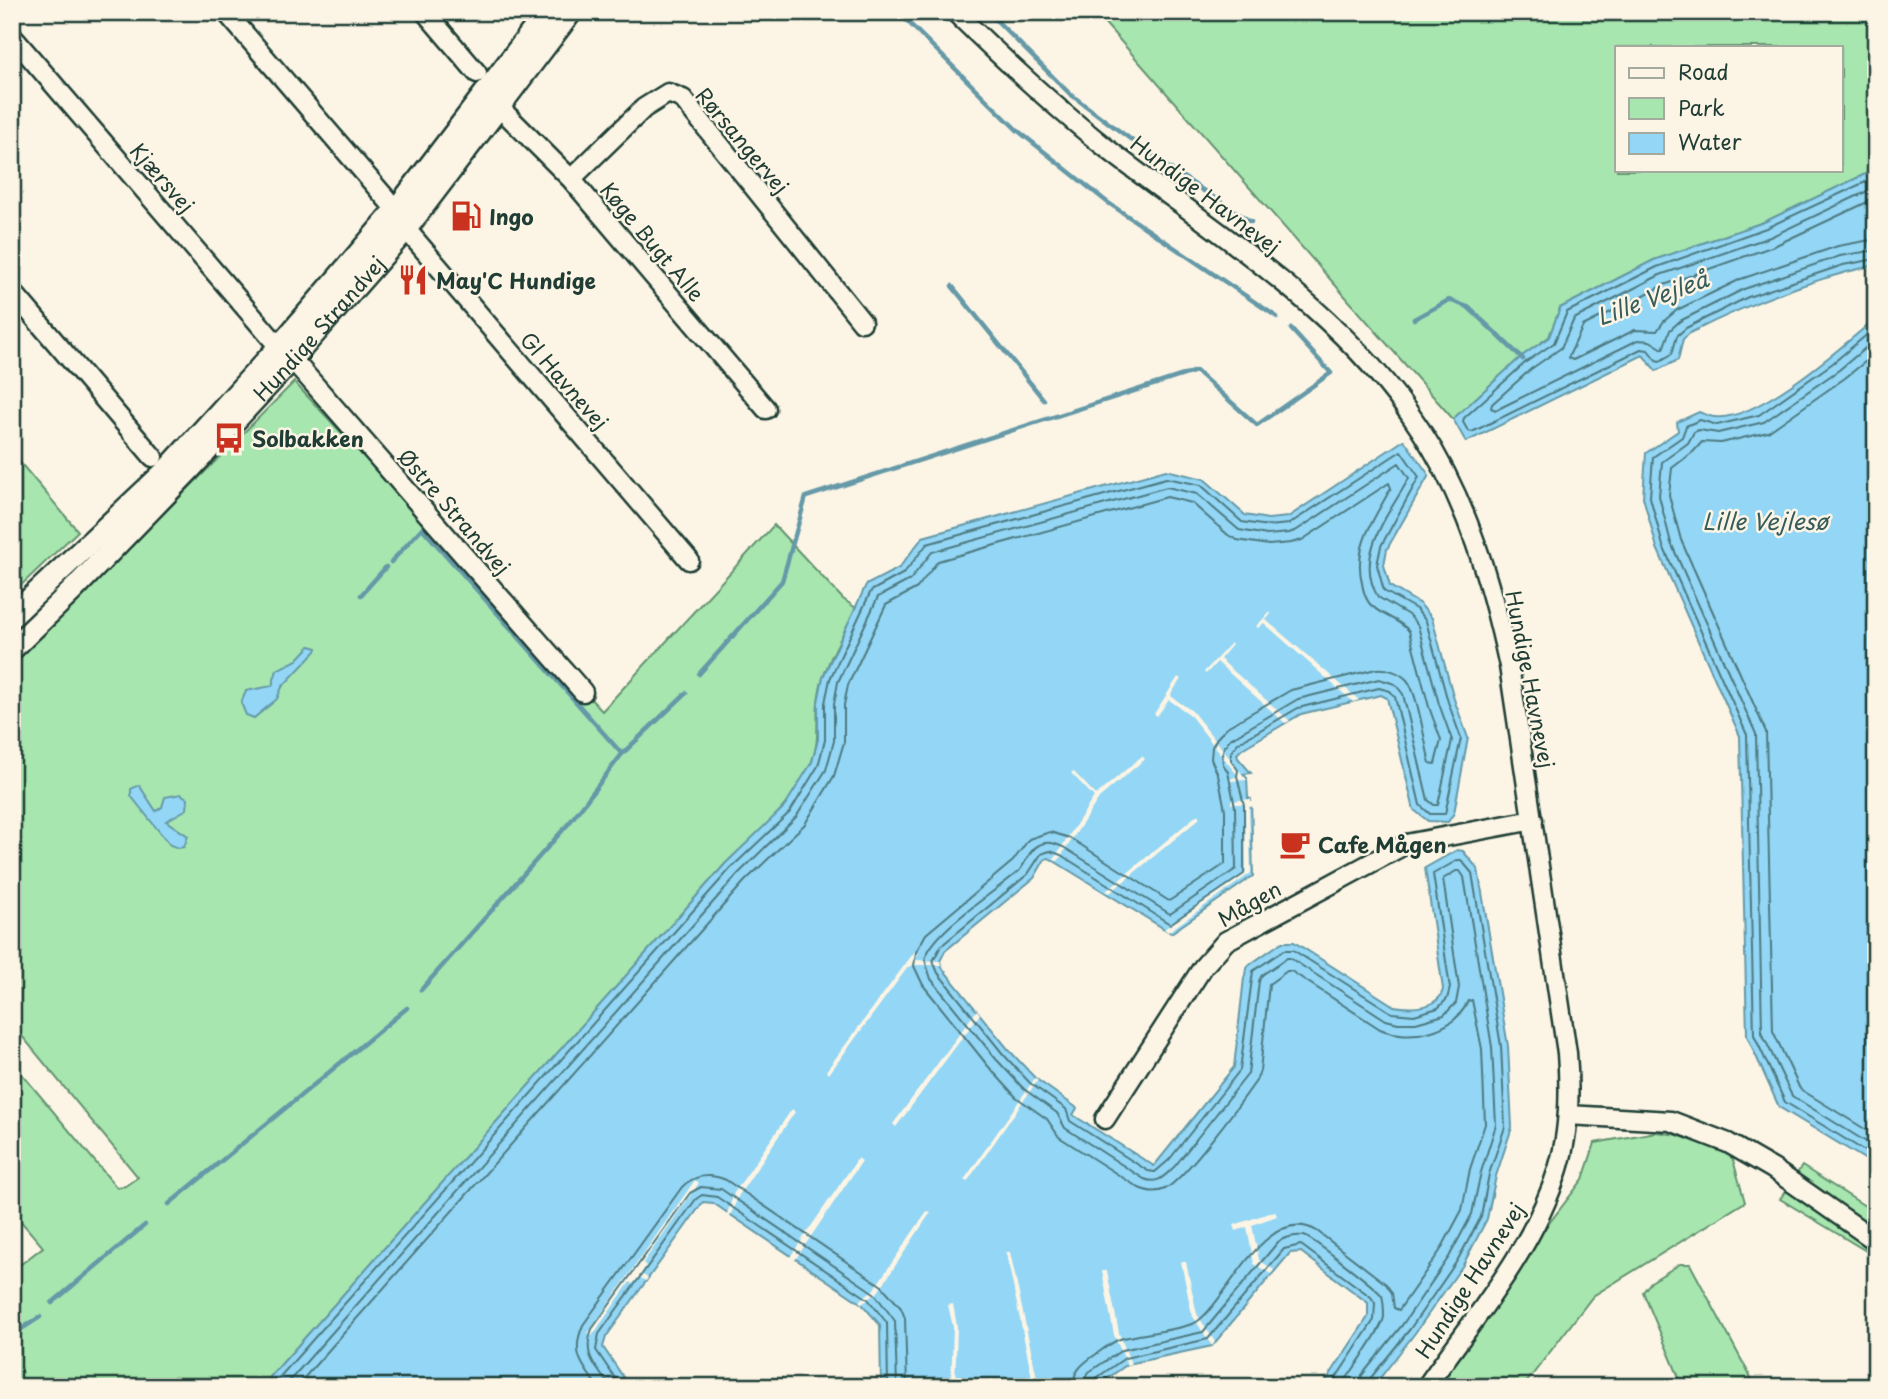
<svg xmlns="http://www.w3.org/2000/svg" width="1888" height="1399" font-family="'Playpen Sans',sans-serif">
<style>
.green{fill:#a7e6ae;stroke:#639271;stroke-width:2;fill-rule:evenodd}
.water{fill:#93d6f5;stroke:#6599a8;stroke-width:2}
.pier{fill:#fcf5e5}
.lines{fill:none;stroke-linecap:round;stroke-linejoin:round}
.shore{stroke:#4d7a81;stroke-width:2}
.stream{stroke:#6599a8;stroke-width:4.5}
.minor-casing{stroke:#1f3d34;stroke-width:23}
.major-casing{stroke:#1f3d34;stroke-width:26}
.minor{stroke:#fcf5e5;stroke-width:18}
.major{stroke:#fcf5e5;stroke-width:21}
.labels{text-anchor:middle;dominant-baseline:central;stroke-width:5;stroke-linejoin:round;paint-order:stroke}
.street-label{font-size:21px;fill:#1f3d34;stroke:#fcf5e5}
.poi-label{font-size:21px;font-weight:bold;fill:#1f3d34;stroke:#fcf5e5;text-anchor:start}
.water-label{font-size:23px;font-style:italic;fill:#365c5b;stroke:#fcf5e5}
</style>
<rect width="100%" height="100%" fill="#fcf5e5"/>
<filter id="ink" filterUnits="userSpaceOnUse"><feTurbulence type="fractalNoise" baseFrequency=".0143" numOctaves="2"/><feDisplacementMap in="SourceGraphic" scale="14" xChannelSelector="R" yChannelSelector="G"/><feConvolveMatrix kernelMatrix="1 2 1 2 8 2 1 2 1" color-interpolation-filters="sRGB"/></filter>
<g filter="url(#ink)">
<path class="green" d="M 1095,12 L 1876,12 L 1876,169 L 1764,222 L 1654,260 L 1560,308 L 1549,337 L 1522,356 L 1453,419 ZM 1617,47 L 1841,47 L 1841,170 L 1617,170 Z
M 294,382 L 602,711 L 774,525 L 843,599 L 856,608 C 842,638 821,669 818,702 C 816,723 820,741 812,761 C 797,801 757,834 726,863 L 270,1377 L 268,1387 L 12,1387 L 12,1271 L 43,1247 L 12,1211 L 12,1062 L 117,1188 L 125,1186 L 138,1177 L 12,1024 L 12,666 Z
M 12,453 L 78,531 L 12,594 Z
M 1656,1132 L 1685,1136 L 1731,1153 L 1745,1202 L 1593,1296 L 1523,1387 L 1436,1387 L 1540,1235 L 1583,1179 L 1595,1143 Z
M 1802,1166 L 1876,1213 L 1876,1257 L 1780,1199 Z
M 1680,1264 L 1690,1264 L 1756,1387 L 1683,1387 L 1643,1292 L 1651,1282 Z"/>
<path class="water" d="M 1876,169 L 1876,265 C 1810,279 1750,303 1690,333 L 1683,339 L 1678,360 L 1656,371 L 1643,355 L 1466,442 L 1453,419 L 1522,356 L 1549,337 L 1560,308 L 1654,260 L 1764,222 Z
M 1876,318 L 1876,1166 L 1779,1107 L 1747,1036 L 1740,736 L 1657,548 L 1643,497 L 1646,453 L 1678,431 L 1677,422 L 1699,412 C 1704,414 1710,417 1715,417 C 1757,422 1843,346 1876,318 Z
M 1404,440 L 1429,475 L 1387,549 L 1384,565 L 1390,586 L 1420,604 L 1432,618 L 1454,699 L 1468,738 L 1454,813 L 1448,822 L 1428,821 L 1414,810 L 1387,698 L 1381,695 L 1301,714 L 1242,749 L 1237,754 L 1238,758 L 1251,773 L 1243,774 L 1247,778 L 1248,798 L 1251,799 L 1253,876 L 1171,933 L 1049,858 L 1045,859 L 1034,878 L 945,951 L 940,961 L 943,969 L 1008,1049 L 1035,1078 L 1077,1108 L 1073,1115 L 1154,1166 L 1234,1067 L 1244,978 L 1248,966 L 1282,942 L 1294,942 L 1394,1006 C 1411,1009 1439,1009 1443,989 L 1425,868 L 1457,850 L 1463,851 L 1478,869 L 1508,1046 L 1512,1127 L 1496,1176 L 1487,1219 L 1463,1265 L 1415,1333 L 1373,1387 L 1322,1387 L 1368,1317 L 1368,1303 L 1301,1252 L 1290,1253 L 1212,1346 L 1128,1364 L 1095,1387 L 881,1387 L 880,1325 L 862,1304 L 713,1203 L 703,1202 L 606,1337 L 603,1347 L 630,1387 L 268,1387 L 270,1377 L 726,863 L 784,807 L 812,762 L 818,739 L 818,702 L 823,677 L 866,585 L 899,568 L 923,537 L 1166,470 L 1204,479 L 1245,515 L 1268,519 L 1288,517 Z
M 310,646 L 317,648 L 316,651 L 282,687 L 277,699 L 254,718 L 246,715 L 241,703 L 246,691 L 272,686 L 277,670 L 297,660 Z
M 139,785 L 156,811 L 162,807 L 165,797 L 181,794 L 188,799 L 187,809 L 166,821 L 188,836 L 184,847 L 179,848 L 170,845 L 131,796 L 131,789 Z"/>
<path class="pier" d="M 1270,612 L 1271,614 L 1266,620 L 1359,700 L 1353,702 L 1264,623 L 1258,628 L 1256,626 Z
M 1231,643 L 1232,645 L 1220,659 L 1290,721 L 1285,723 L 1217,662 L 1206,674 L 1204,672 Z
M 1178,677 L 1181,679 L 1171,694 L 1172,697 L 1192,711 L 1247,780 L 1230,781 L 1230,779 L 1238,776 L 1189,714 L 1169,700 L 1157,716 L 1154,714 Z
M 1142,756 L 1145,759 L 1099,798 L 1058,861 L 1053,860 L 1094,797 L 1071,773 L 1073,771 L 1096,795 Z
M 1251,799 L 1251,802 L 1255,802 L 1255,806 L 1249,807 L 1251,873 L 1168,932 L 1164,929 L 1246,872 L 1245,804 L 1231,804 L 1231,801 Z
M 1198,814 L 1200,818 L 1110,893 L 1106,891 Z
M 915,951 L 919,953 L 914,960 L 940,961 L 942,965 L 914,965 L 908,967 L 829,1074 L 826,1071 Z
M 977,1010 L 980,1014 L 896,1127 L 893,1124 Z
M 1035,1078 L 1038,1080 L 967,1182 L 964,1180 Z
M 792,1109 L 795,1112 L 739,1195 L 730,1216 L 727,1214 L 734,1193 Z
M 858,1158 L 862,1161 L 795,1260 L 790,1257 Z
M 695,1180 L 699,1183 L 643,1263 L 646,1266 L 641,1274 L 648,1278 L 646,1281 L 639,1277 L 633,1284 L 630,1282 L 592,1336 L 588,1333 Z
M 927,1211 L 931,1212 L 878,1292 L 862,1304 L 859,1301 L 874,1289 Z
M 1275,1211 L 1277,1216 L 1252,1225 L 1259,1260 L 1274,1270 L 1271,1274 L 1254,1264 L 1247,1227 L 1236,1231 L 1234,1225 Z
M 1006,1252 L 1010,1252 L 1039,1387 L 1034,1387 Z
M 1181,1262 L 1186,1262 L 1197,1314 L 1215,1342 L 1212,1346 L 1192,1315 Z
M 1102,1271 L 1107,1271 L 1119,1333 L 1131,1364 L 1127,1365 L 1114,1335 Z
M 953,1304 L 957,1326 L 955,1387 L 951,1387 L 953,1327 L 948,1305 Z"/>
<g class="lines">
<path class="shore" d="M 1876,177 L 1766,228 L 1657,267 L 1567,312 L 1554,343 L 1526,362 L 1464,418 L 1463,422 L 1468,431 L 1472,432 L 1641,349 L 1648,350 L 1656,360 L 1660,361 L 1672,354 L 1677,336 L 1686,328 L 1748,297 L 1843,265 L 1876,259
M 1876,187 L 1770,237 L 1660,275 L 1574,319 L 1561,348 L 1531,369 L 1492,404 L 1491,408 L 1496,410 L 1638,340 L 1650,341 L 1663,349 L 1670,330 L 1680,321 L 1744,289 L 1840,256 L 1876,250
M 1876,198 L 1774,246 L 1664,285 L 1583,326 L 1568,358 L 1573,360 L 1635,330 L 1657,331 L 1664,321 L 1677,310 L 1741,279 L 1838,246 L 1876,239
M 1876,327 L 1833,363 L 1759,415 L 1717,425 L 1700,420 L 1686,426 L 1682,437 L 1653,457 L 1650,497 L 1663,546 L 1747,735 L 1754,1035 L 1785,1102 L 1876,1158
M 1876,339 L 1839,370 L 1764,422 L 1718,433 L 1699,430 L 1694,432 L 1688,443 L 1662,462 L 1659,496 L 1671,543 L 1756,734 L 1762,1033 L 1792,1096 L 1876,1148
M 1876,353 L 1845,378 L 1768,432 L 1721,443 L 1702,442 L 1693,452 L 1672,468 L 1669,495 L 1681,540 L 1766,732 L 1773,1031 L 1800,1089 L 1876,1136
M 275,1387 L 277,1380 L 731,868 L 790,812 L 818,766 L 825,740 L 825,703 L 830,679 L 871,591 L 904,573 L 927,544 L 1166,478 L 1201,485 L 1242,522 L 1268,526 L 1289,524 L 1401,451 L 1419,477 L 1381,546 L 1377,565 L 1384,591 L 1416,609 L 1426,621 L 1448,702 L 1461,738 L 1445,814 L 1430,814 L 1420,805 L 1395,697 L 1390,691 L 1379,688 L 1298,708 L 1238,743 L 1231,752 L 1231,760 L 1238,770 L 1237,776 L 1244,805 L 1244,874 L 1170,924 L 1061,855 L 1050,851 L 1041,854 L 1028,874 L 941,946 L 933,961 L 938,973 L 1003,1054 L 1030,1083 L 1066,1109 L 1070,1121 L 1148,1171 L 1155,1172 L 1169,1160 L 1240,1070 L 1253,971 L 1284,950 L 1293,950 L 1392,1013 L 1414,1015 L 1438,1008 L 1447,999 L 1450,988 L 1433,874 L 1458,860 L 1461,860 L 1472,873 L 1501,1046 L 1505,1127 L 1489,1174 L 1481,1217 L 1457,1261 L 1410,1329 L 1369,1380 L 1368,1387
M 284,1387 L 738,874 L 796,817 L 826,770 L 834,741 L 834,704 L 838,682 L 878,597 L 910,580 L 932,552 L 1167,487 L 1197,494 L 1239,530 L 1267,535 L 1289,533 L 1297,530 L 1399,463 L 1409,478 C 1390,513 1353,555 1378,597 L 1410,616 L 1418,626 L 1439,704 L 1452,740 L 1438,805 L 1434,805 L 1428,800 L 1403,694 L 1395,684 L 1379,679 L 1298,699 L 1230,739 L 1224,747 L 1222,755 L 1223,764 L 1228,772 L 1235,807 L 1236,869 L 1170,914 L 1065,848 C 1056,844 1048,840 1039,845 C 1029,850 1026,863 1019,871 C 996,891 930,933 925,960 L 931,979 L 996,1059 L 1024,1089 L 1057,1113 L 1065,1128 L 1144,1179 C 1159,1185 1165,1175 1175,1166 L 1248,1074 L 1259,981 L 1262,975 L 1287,958 L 1290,958 L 1386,1020 L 1398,1023 L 1416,1023 L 1444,1015 L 1456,1003 L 1459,987 L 1443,879 L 1456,871 L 1460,871 L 1464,877 L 1492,1047 L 1496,1125 L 1481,1172 L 1472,1214 L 1449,1257 L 1403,1324 L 1362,1375 L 1359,1387
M 296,1387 L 745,881 L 805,824 L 834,776 L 844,742 L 844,705 L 848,685 L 886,605 L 917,588 L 938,561 L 1167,497 L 1192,503 L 1228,535 L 1237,540 L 1269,545 L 1291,543 L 1302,540 L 1389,483 L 1391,488 C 1374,519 1353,546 1362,583 C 1363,590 1365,597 1369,603 C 1380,616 1398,618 1409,631 L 1429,707 L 1441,740 L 1435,764 L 1430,763 C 1425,745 1418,693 1407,680 C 1399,672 1387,668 1376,669 L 1291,690 L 1227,727 L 1217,738 L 1212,747 L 1211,759 L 1218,775 L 1225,810 L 1225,864 L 1169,901 L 1070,838 L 1050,832 L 1029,839 L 1013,861 L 926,934 L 916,952 L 914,966 L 923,985 L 988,1066 L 1016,1097 L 1047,1119 L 1059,1137 L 1139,1188 C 1148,1192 1157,1193 1165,1189 C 1184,1180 1242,1101 1256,1081 L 1260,1071 L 1269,984 L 1287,971 L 1291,971 L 1380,1029 C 1410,1042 1455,1032 1468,1001 L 1472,1000 L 1482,1049 L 1485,1124 L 1470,1169 L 1462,1210 L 1440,1251 L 1399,1310 L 1394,1308 L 1392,1293 L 1386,1284 L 1317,1231 C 1266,1202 1230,1297 1198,1321 C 1188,1329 1136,1334 1120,1339 C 1110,1343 1101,1351 1092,1357 C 1081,1365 1073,1372 1073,1387
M 598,1387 C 581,1364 571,1353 583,1325 L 682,1187 C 694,1175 710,1173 726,1180 L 882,1286 L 901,1308 L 905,1318 L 907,1387
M 610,1387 C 596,1366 582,1356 592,1329 L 690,1193 L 701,1187 L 721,1189 L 874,1293 L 895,1321 L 897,1387
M 621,1387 L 596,1350 L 599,1334 L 696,1199 L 702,1195 L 717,1197 L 868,1299 L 887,1323 L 888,1387
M 1083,1387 L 1084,1379 L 1089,1372 L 1122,1350 L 1203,1332 L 1278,1242 C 1285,1237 1296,1235 1304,1236 C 1312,1238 1378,1289 1382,1296 C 1384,1302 1384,1311 1384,1317 C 1382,1331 1350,1373 1341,1387
M 1092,1387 L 1095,1379 L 1125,1358 L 1208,1339 L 1284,1249 L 1301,1245 L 1371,1297 L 1375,1303 L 1374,1320 L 1330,1387"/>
<path class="stream" d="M 898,12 L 1017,130 L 1107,202 L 1277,317
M 988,12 L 1070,94 L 1169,168 L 1251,222
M 952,286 L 1044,400
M 1414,319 L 1449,300 L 1468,307 L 1523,359
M 391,562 L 422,528 L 622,754
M 361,595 L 386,567
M 699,674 L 782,581 L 806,497 L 1196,371 L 1257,425 L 1331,373 L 1291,329
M 421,990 L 570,822 L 622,754 L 686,693
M 169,1204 L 407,1008
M 52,1303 L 145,1225
M 12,1335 L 40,1317"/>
<g class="minor-casing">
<path id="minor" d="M 226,12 L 396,210
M 425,12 L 477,73
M 955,12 C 1003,59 1052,105 1105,147 C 1216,234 1341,308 1420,429 C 1467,500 1491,583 1509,666 L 1567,1053 C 1570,1091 1570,1131 1558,1169 C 1533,1250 1474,1318 1426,1387
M 12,36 L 279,347
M 499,107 L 571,179 L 766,409
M 571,179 L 644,108 L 668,93 L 683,99 L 862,322
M 406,229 L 689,560
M 12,291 L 153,457
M 292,359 L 583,692
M 1568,1115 L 1671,1121 L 1728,1143 L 1773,1169 L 1876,1241
M 1105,1119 L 1203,967 L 1226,941 L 1406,844 L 1533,820"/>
</g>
<g class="major-casing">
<g id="major">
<path d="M 12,616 L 166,471 L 279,347 L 396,210 L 547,12"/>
<path id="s1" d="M 12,649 L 71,592 L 190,469 L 292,359 L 406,229 L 571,12"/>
</g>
</g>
<use href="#minor" class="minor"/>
<use href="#major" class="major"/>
</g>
</g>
<defs>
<g id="fuel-bare" transform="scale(2.415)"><path d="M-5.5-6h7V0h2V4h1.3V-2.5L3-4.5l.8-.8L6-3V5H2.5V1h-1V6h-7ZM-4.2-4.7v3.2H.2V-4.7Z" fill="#c8321e" stroke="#fcf5e5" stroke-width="2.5" paint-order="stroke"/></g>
<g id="restaurant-bare" transform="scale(2.415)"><path d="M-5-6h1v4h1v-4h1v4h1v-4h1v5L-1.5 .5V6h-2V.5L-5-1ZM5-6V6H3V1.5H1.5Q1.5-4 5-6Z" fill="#c8321e" stroke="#fcf5e5" stroke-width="2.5" paint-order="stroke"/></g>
<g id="bus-bare" transform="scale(2.415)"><path d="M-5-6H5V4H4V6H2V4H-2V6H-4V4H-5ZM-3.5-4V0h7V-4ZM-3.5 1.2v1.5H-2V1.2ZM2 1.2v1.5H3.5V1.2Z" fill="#c8321e" stroke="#fcf5e5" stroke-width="2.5" paint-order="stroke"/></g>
<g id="cafe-bare" transform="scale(2.415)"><path d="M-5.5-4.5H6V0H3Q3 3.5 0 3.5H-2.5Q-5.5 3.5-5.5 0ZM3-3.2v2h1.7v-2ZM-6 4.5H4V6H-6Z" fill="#c8321e" stroke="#fcf5e5" stroke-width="2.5" paint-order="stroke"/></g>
</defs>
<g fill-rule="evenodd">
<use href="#fuel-bare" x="466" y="216"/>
<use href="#restaurant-bare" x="413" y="280"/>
<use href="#bus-bare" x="229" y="438"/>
<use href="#cafe-bare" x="1295" y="844"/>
</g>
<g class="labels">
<g class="street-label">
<text transform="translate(743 140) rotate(50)">Rørsangervej</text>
<text transform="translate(163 177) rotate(49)">Kjærsvej</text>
<text transform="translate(1206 194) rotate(37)">Hundige Havnevej</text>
<text transform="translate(653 241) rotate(50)">Køge Bugt Alle</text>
<text stroke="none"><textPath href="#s1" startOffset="444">Hundige Strandvej</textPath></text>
<text transform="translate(565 380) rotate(49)">Gl Havnevej</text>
<text transform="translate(455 511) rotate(49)">Østre Strandvej</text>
<text transform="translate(1531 679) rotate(79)">Hundige Havnevej</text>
<text transform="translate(1249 903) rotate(-30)">Mågen</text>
<text transform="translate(1469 1280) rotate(-57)">Hundige Havnevej</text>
</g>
<g class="poi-label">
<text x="489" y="216">Ingo</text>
<text x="436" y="280">May'C Hundige</text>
<text x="252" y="438">Solbakken</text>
<text x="1318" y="844">Cafe Mågen</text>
</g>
<g class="water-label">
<text transform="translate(1652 297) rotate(-20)">Lille Vejleå</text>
<text x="1765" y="520">Lille Vejlesø</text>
</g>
</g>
<rect width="1888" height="1399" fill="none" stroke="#fcf5e5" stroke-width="42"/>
<rect x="21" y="21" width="1846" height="1357" fill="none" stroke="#1f3d34" stroke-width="2.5" filter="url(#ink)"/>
<rect x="1615" y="46" width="228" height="126" fill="#fcf5e5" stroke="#a4ab9e" stroke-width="2"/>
<rect x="1629" y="68" width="35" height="10" fill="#fcf5e5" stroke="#a4ab9e" stroke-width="2"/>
<text x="1678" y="80" font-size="21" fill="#1f3d34">Road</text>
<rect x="1629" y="98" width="35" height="21" fill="#a7e6ae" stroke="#a4ab9e" stroke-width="2"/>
<text x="1678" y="116" font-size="21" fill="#1f3d34">Park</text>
<rect x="1629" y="133" width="35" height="21" fill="#93d6f5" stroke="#a4ab9e" stroke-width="2"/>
<text x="1678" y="150" font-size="21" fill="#1f3d34">Water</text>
</svg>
